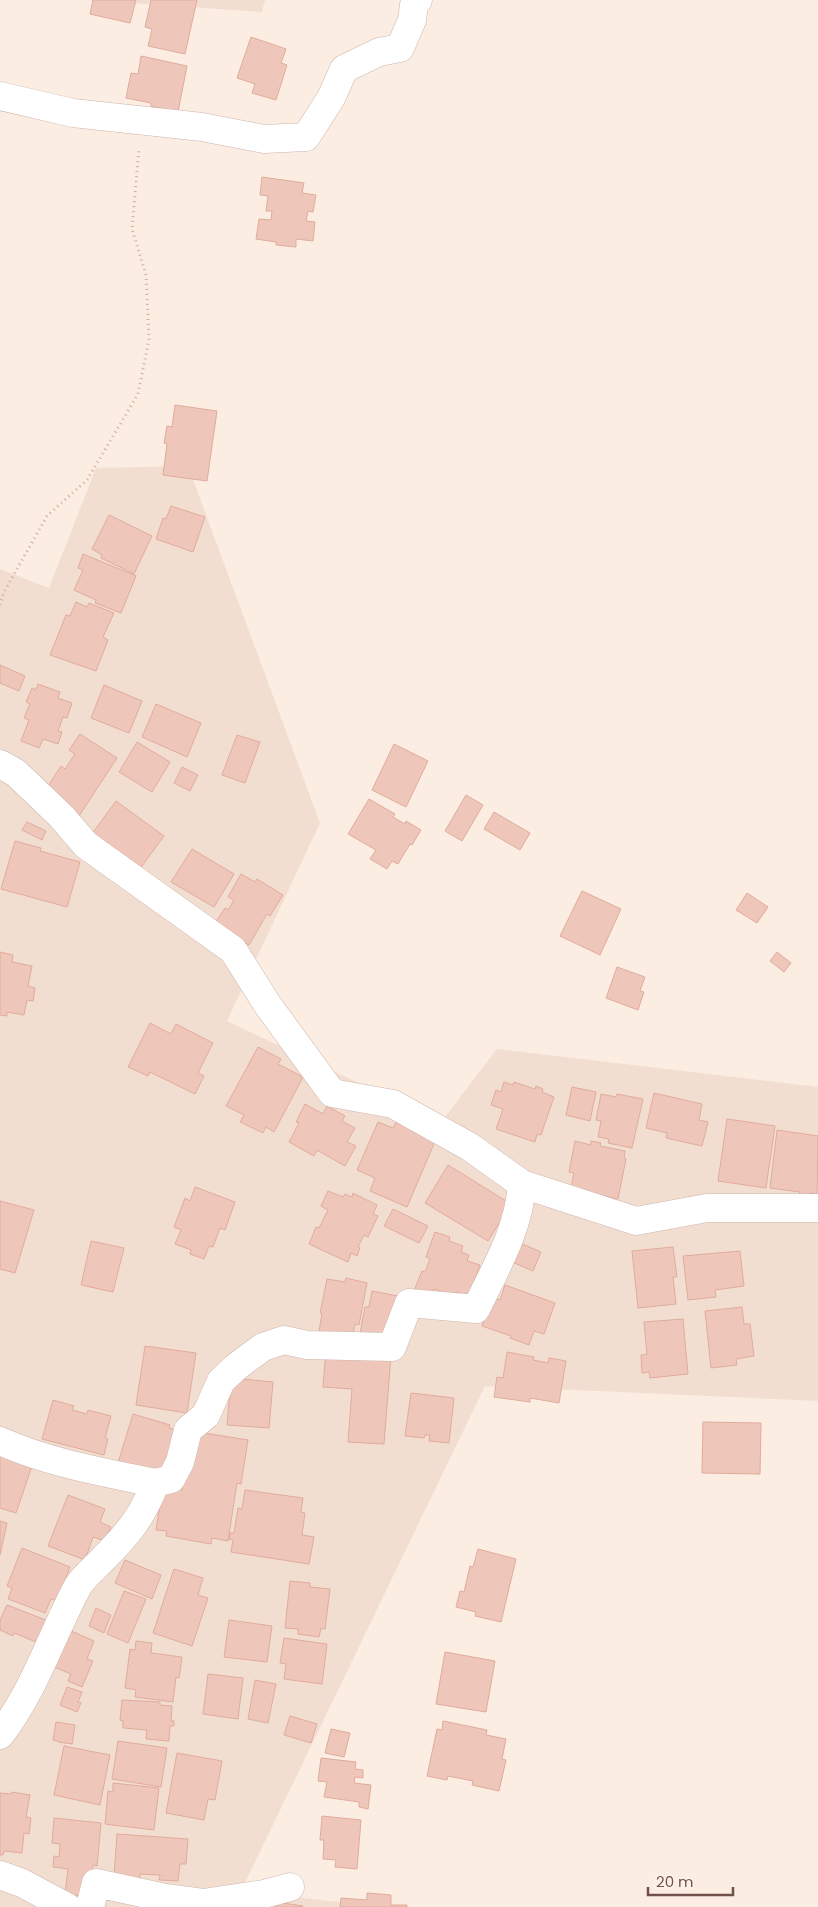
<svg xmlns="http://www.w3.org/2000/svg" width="818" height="1907" font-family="Poppins,sans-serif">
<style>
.residential{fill:#f2ded0}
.building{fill:#efc7ba;stroke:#e1ab9b}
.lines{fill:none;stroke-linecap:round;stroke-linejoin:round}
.street-casing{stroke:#ceb5ac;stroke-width:29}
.path{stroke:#d4aa9e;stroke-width:3;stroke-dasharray:1 4;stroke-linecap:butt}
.street{stroke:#fff;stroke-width:28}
</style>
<rect width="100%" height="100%" fill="#fbede2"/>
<path class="residential" d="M 87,0 L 265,0 L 262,12 Z
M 188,466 L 320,823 L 227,1021 L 441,1122 L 497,1049 L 818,1087 L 818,1401 L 485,1386 L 241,1891 L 383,1907 L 0,1907 L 0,569 L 49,588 L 96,468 Z"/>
<path class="building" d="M 93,0 L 136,0 L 130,23 L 90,14 Z
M 151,0 L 197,0 L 185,54 L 148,46 L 152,29 L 145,27 Z
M 251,37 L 286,49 L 281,63 L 287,65 L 276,100 L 252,93 L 255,84 L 237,78 Z
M 141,56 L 187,66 L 178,112 L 151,106 L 151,103 L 126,98 L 131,73 L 138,74 Z
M 262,177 L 304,183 L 302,193 L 316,195 L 313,212 L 308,211 L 306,221 L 315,222 L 313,241 L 296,239 L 296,247 L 276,245 L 276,242 L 256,239 L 259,219 L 271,220 L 272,211 L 266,211 L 268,196 L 260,195 Z
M 175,405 L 217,411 L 207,481 L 163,475 L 167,444 L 164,443 L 167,426 L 172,427 Z
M 171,506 L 205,517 L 193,552 L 156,539 L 163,518 L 166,519 Z
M 109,515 L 152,536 L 134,574 L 101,558 L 102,555 L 92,549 Z
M 83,554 L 136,576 L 121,613 L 95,603 L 96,600 L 74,590 L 83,570 L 78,568 Z
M 76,602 L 87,607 L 89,603 L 114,613 L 103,637 L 108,640 L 96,671 L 50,655 L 66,615 L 70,616 Z
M 0,665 L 25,676 L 19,691 L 0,683 Z
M 38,684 L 60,692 L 58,698 L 72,703 L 67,718 L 63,717 L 58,731 L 62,732 L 58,744 L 43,739 L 39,748 L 21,741 L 29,720 L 24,718 L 30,704 L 26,702 L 32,688 L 36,690 Z
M 104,685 L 142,701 L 129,733 L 91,718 Z
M 156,704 L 201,723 L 187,757 L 142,737 Z
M 80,734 L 117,758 L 79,816 L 47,788 L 61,766 L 65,769 L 75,754 L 69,750 Z
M 237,735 L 260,742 L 245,783 L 222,775 Z
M 137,742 L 170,762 L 152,792 L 119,772 Z
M 394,744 L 428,761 L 406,807 L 372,790 Z
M 182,767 L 198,775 L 190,791 L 174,783 Z
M 466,795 L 483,805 L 462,841 L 445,831 Z
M 369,799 L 395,814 L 393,817 L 405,824 L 406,821 L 421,830 L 412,845 L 410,844 L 398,864 L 392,861 L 387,869 L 370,859 L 376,850 L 348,834 Z
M 116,801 L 164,836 L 139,870 L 91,835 Z
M 494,812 L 530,833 L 520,850 L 484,829 Z
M 27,822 L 46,831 L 42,840 L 22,830 Z
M 15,841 L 41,848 L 40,851 L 80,862 L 67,907 L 1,889 Z
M 192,849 L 234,874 L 214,907 L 171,882 Z
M 241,874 L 255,882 L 257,879 L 283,895 L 270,916 L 267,914 L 249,945 L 227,933 L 215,923 L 225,908 L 228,910 L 234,900 L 228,897 Z
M 582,891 L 621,909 L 600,955 L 560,936 Z
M 747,893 L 768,907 L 757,923 L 736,910 Z
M 0,952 L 13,955 L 12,962 L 32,966 L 28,986 L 35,988 L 33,1001 L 27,1000 L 24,1015 L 7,1012 L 7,1016 L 0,1015 Z
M 777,952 L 791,963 L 784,972 L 770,961 Z
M 617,967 L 645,977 L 640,991 L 644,992 L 638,1010 L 606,998 Z
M 150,1023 L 171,1034 L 176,1024 L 213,1043 L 198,1073 L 204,1076 L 195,1094 L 150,1072 L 148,1076 L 128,1067 Z
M 258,1047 L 281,1059 L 278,1064 L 303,1077 L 274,1132 L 266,1127 L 263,1133 L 240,1122 L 244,1115 L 226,1106 Z
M 504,1082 L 513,1085 L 514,1082 L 535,1089 L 536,1086 L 543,1089 L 542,1092 L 554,1097 L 541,1135 L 537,1134 L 535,1142 L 496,1129 L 503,1109 L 491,1105 L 496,1090 L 501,1092 Z
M 572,1087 L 596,1092 L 590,1121 L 566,1115 Z
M 654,1093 L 702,1104 L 699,1120 L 708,1122 L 702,1146 L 666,1138 L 667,1133 L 646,1128 Z
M 601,1094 L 616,1097 L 617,1094 L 643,1099 L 632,1148 L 608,1143 L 609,1139 L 598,1137 L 601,1121 L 596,1120 Z
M 305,1104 L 323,1114 L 327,1106 L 345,1116 L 342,1121 L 355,1128 L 347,1142 L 356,1146 L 345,1166 L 317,1150 L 314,1156 L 289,1142 L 299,1123 L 296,1122 Z
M 727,1119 L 775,1126 L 766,1188 L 718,1181 Z
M 378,1122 L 393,1128 L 396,1122 L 436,1139 L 407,1207 L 370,1191 L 375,1178 L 357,1170 Z
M 777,1130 L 818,1136 L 817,1194 L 811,1193 L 810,1197 L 799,1196 L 800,1192 L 770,1188 Z
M 575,1141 L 591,1145 L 591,1141 L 601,1143 L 600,1146 L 625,1151 L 624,1158 L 626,1159 L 618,1199 L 595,1194 L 570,1194 L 574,1173 L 569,1172 Z
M 448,1165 L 511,1204 L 488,1241 L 425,1203 Z
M 195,1187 L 235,1202 L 225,1230 L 220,1228 L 213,1247 L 209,1246 L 204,1259 L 190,1254 L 191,1250 L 175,1244 L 181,1230 L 174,1227 L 185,1198 L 190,1201 Z
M 328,1191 L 343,1197 L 345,1194 L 352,1197 L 353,1193 L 377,1205 L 373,1214 L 378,1216 L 368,1237 L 364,1235 L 358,1247 L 360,1248 L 357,1256 L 351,1253 L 348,1262 L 309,1244 L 316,1227 L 319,1228 L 328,1210 L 321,1206 Z
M 0,1201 L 34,1210 L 15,1273 L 0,1269 Z
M 393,1209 L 428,1226 L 419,1243 L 384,1226 Z
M 435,1232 L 450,1237 L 449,1241 L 463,1246 L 461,1252 L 469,1255 L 467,1261 L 480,1265 L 469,1297 L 456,1292 L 454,1296 L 434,1289 L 432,1297 L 414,1291 L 422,1271 L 425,1272 L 430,1259 L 426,1257 Z
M 513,1240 L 541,1252 L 533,1271 L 505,1259 Z
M 91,1241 L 124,1248 L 113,1292 L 81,1285 Z
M 673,1247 L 677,1277 L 673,1277 L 676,1304 L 638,1308 L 632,1251 Z
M 740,1251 L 744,1286 L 715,1290 L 716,1297 L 688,1300 L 683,1256 Z
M 346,1278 L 367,1283 L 359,1325 L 355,1324 L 351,1343 L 335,1335 L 319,1331 L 322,1314 L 320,1313 L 327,1279 L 345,1282 Z
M 505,1285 L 555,1303 L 544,1334 L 534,1331 L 529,1345 L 510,1338 L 511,1336 L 482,1326 L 492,1297 L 500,1300 Z
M 372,1291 L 398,1296 L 384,1344 L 359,1339 L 365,1307 L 369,1307 Z
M 742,1307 L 744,1324 L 750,1324 L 754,1356 L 736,1359 L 737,1365 L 711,1368 L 705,1311 Z
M 683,1319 L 688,1374 L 650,1378 L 649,1372 L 642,1373 L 641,1355 L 647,1354 L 644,1322 Z
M 145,1346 L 196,1353 L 187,1413 L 136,1405 Z
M 326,1350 L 391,1355 L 384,1444 L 348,1442 L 352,1389 L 323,1387 Z
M 507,1352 L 534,1357 L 533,1360 L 548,1363 L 549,1358 L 566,1361 L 559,1403 L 530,1398 L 530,1402 L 494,1397 L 497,1377 L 503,1378 Z
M 231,1378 L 273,1382 L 269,1428 L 227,1425 Z
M 411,1393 L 454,1398 L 449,1443 L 429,1441 L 430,1435 L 425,1435 L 424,1438 L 405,1436 Z
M 53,1400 L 74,1406 L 72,1410 L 87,1414 L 88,1410 L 111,1416 L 105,1438 L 108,1439 L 104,1455 L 42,1439 Z
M 133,1414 L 170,1425 L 169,1428 L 186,1433 L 157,1475 L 118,1463 Z
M 703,1422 L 761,1423 L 760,1474 L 702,1473 Z
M 191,1431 L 248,1440 L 241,1484 L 237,1483 L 228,1541 L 212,1538 L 211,1544 L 166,1536 L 167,1531 L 156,1530 L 163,1487 L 182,1490 Z
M 0,1456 L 32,1466 L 16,1513 L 0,1508 Z
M 245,1490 L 303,1498 L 301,1512 L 305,1513 L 302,1535 L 314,1537 L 309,1564 L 231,1552 L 233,1540 L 229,1539 L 230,1533 L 234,1533 L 238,1508 L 242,1509 Z
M 68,1495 L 105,1509 L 100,1522 L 111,1527 L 105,1541 L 93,1537 L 85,1560 L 48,1546 Z
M 0,1521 L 7,1523 L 0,1555 Z
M 22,1548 L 70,1567 L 57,1601 L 51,1599 L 45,1613 L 8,1599 L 12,1588 L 7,1586 Z
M 478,1549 L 516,1559 L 501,1622 L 475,1616 L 476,1612 L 456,1607 L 460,1591 L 464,1592 L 470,1566 L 473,1567 Z
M 125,1560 L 161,1575 L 152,1599 L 115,1583 Z
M 174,1569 L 203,1578 L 198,1595 L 208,1598 L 192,1646 L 153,1633 Z
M 290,1581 L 310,1583 L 310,1587 L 330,1589 L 325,1629 L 321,1628 L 319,1637 L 298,1634 L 298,1629 L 285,1628 Z
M 124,1591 L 146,1599 L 128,1643 L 107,1634 Z
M 7,1605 L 51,1622 L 41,1644 L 14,1633 L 13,1636 L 0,1630 L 0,1620 Z
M 96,1608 L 111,1615 L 104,1633 L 89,1626 Z
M 229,1620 L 272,1626 L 267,1662 L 224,1657 Z
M 69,1630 L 94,1641 L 87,1659 L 93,1661 L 82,1687 L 68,1681 L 71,1674 L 54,1667 Z
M 284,1638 L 327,1644 L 322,1684 L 284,1679 L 286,1664 L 280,1663 Z
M 136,1641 L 152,1643 L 151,1653 L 182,1657 L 179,1678 L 176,1677 L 173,1702 L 135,1697 L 136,1690 L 125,1688 L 130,1649 L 135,1650 Z
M 445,1652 L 495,1661 L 486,1712 L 436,1704 Z
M 208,1674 L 243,1678 L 238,1719 L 203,1714 Z
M 255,1680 L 276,1684 L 268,1723 L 248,1719 Z
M 67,1687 L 82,1692 L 78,1702 L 81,1703 L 77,1712 L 60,1705 Z
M 122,1700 L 160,1702 L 160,1705 L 172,1706 L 171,1721 L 174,1721 L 174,1726 L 170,1726 L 169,1741 L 146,1739 L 147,1730 L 123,1728 L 123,1721 L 120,1720 Z
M 290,1716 L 317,1724 L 311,1743 L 284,1735 Z
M 443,1721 L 487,1730 L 486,1735 L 506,1739 L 502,1759 L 506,1760 L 499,1791 L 472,1785 L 473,1781 L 448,1776 L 447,1780 L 427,1776 L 437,1729 L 442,1730 Z
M 56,1722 L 75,1725 L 72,1744 L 58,1742 L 58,1741 L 53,1740 Z
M 331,1729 L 350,1733 L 344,1757 L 325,1753 Z
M 118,1741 L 167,1748 L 161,1787 L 112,1779 Z
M 64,1746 L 110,1755 L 100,1805 L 54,1795 Z
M 177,1753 L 222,1761 L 215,1800 L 208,1799 L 204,1820 L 166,1813 Z
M 321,1758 L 356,1762 L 355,1769 L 363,1770 L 363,1778 L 355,1777 L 354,1783 L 371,1785 L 368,1809 L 359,1807 L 359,1802 L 324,1797 L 327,1782 L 318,1781 Z
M 113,1783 L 159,1788 L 154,1830 L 105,1824 L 108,1791 L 113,1792 Z
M 12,1792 L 30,1795 L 26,1817 L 31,1818 L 29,1834 L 24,1833 L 22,1853 L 4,1851 L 3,1855 L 0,1855 L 0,1793 L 11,1794 Z
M 322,1816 L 361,1820 L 357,1869 L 335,1867 L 336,1860 L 323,1859 L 324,1840 L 320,1840 Z
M 54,1818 L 101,1823 L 97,1866 L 93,1865 L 89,1897 L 65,1894 L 68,1869 L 53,1867 L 54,1856 L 59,1857 L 60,1844 L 52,1843 Z
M 117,1834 L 188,1839 L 186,1864 L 180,1864 L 178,1881 L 159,1880 L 160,1875 L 140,1874 L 140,1879 L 114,1877 Z
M 367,1893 L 391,1895 L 391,1905 L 407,1905 L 407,1907 L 340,1907 L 341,1898 L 367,1900 Z
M 276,1902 L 303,1906 L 303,1907 L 275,1907 Z"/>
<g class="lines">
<g class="street-casing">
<path id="street" d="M 0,96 L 73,113 L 202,127 L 264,139 L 306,137 L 331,98 L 344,69 L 379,52 L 400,48 L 412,20 L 414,5 L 418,0
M 0,764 L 16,773 L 61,816 L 86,845 L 233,950 L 267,1004 L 332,1093 L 393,1104 L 470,1147 L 522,1184 L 636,1221 L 707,1208 L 818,1208
M 0,1441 C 49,1463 103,1472 155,1483
M 0,1735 C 35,1690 51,1636 78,1586 C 84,1576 96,1567 104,1558 C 128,1534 143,1516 155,1483 L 171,1479 L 180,1462 L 188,1430 L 206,1415 L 221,1381 L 236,1367 L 263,1347 L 284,1340 L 307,1345 L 392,1347 L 409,1303 L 476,1309 C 495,1269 519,1230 522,1184
M 0,1875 L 22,1883 L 67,1907
M 90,1907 L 96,1883 L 165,1898 L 203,1903 L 264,1894 L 290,1887"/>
</g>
<path class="path" d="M 0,605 L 4,592 L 47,516 L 87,480 L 138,394 L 149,339 L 146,275 L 132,229 L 139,148"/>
<use href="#street" class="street"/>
</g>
<path d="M648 1887v8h85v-8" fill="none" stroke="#715149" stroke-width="2.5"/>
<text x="656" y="1887" font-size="15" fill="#715149" stroke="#fef2e7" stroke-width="4" paint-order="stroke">20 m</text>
</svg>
